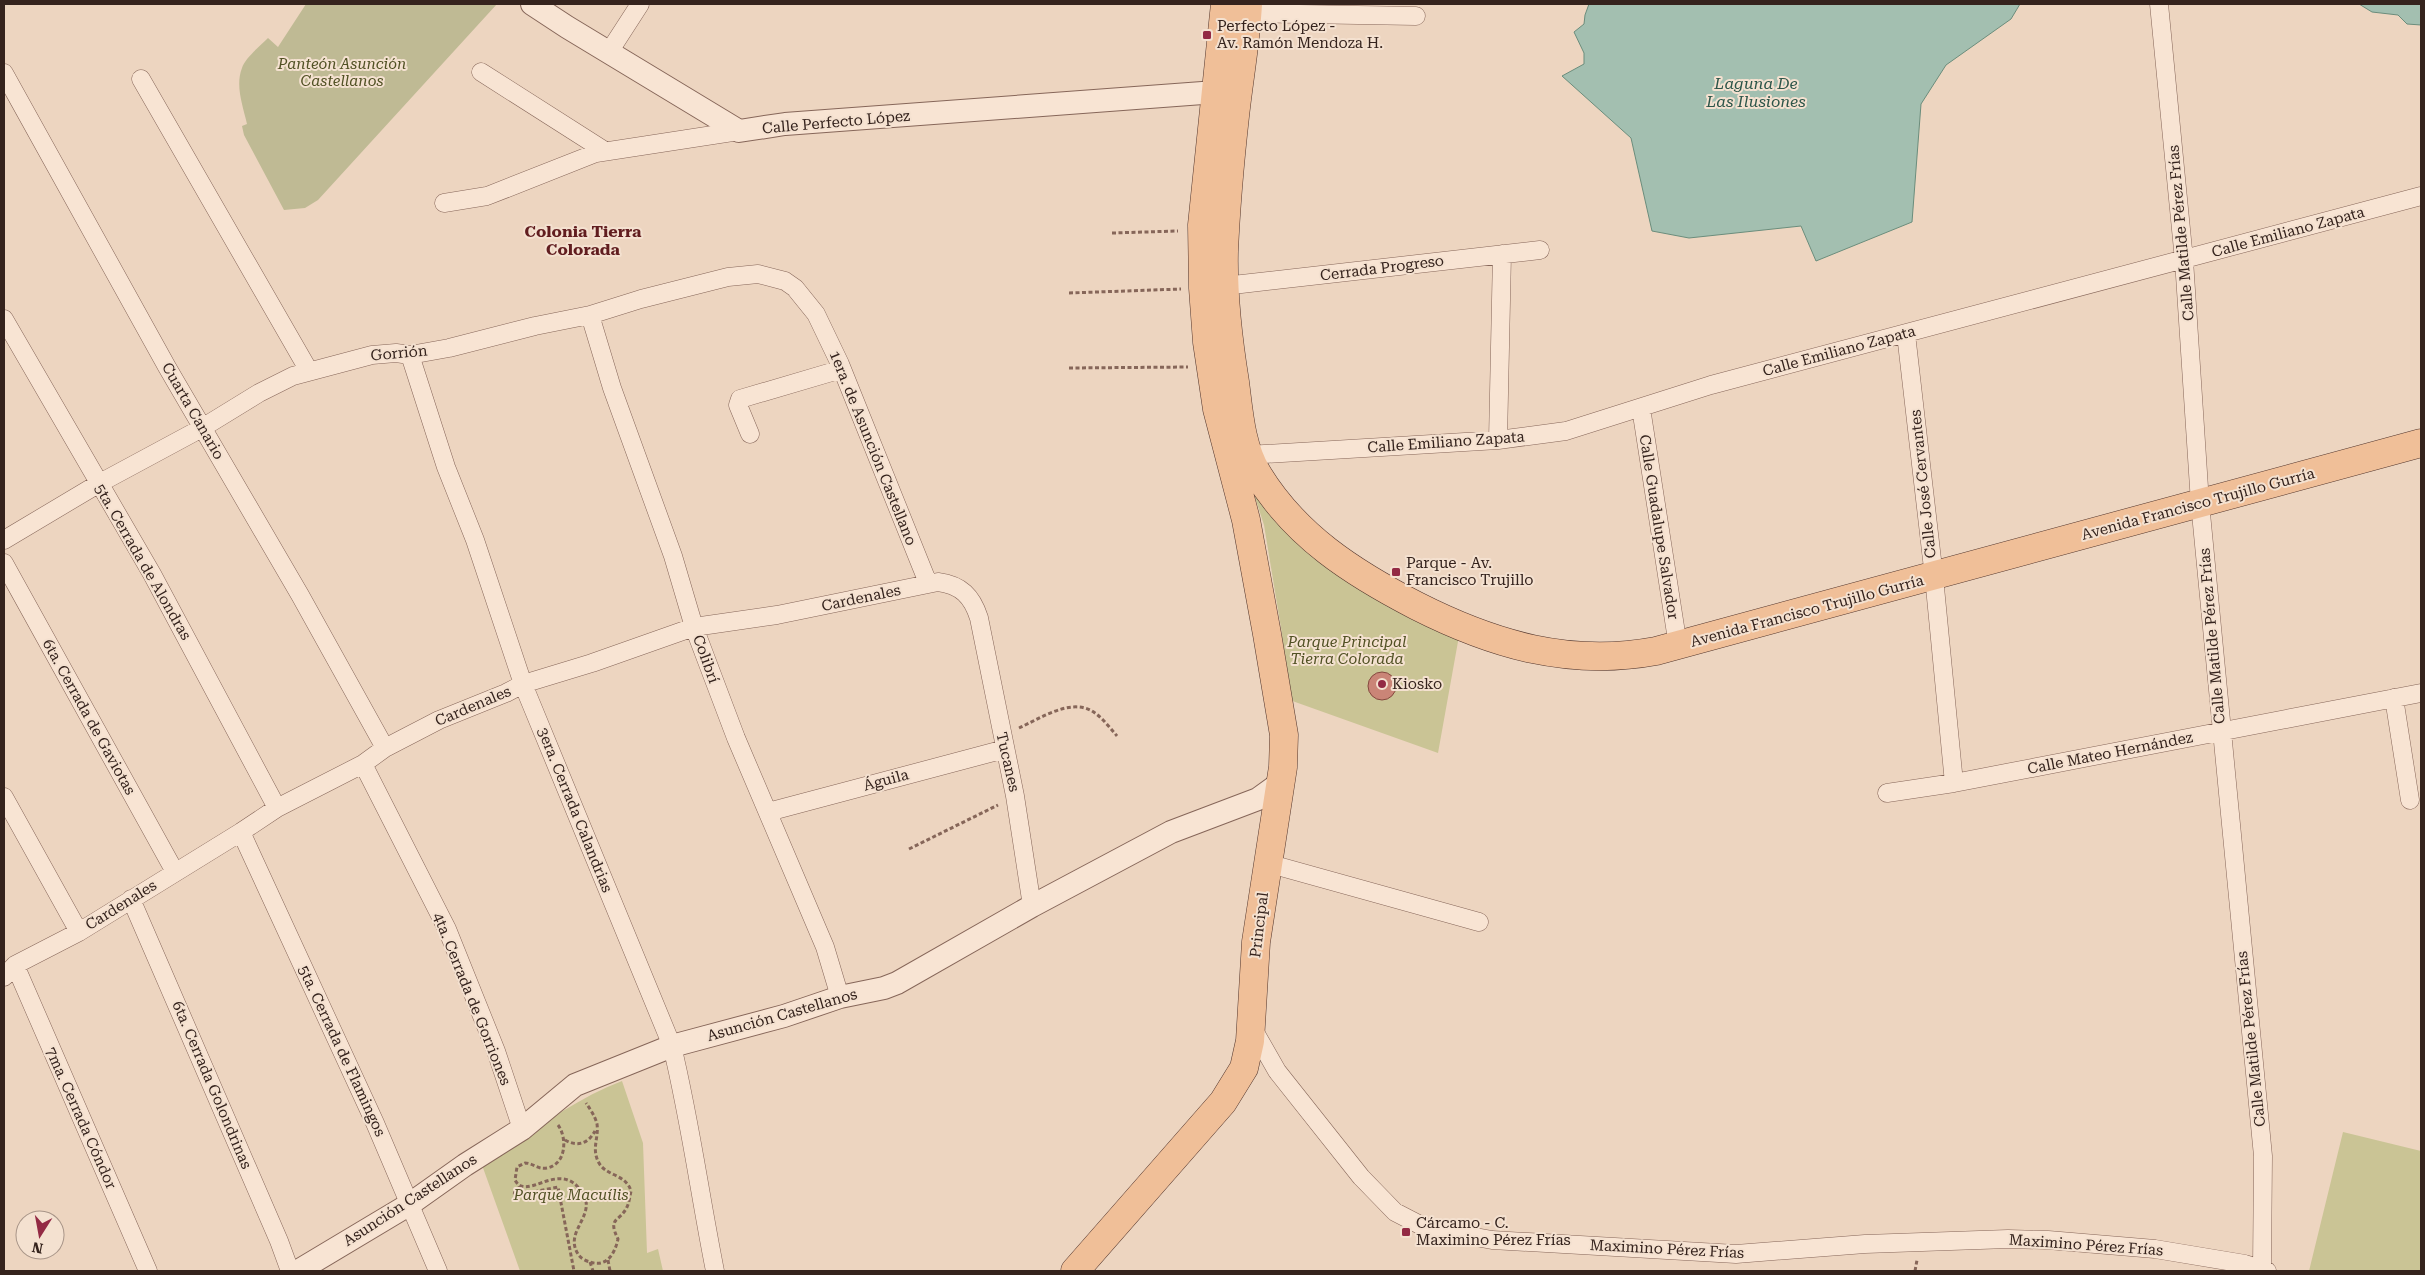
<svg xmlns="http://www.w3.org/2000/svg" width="2425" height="1275" font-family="'Roboto Serif',serif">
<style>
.green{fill:#cac495}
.cemetery{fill:#bfba94}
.water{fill:#a3bfb0;stroke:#6b8d7c}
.building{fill:#ca8577;stroke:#844a3f}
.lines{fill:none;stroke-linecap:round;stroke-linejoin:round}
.minor-casing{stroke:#866659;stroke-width:19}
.tertiary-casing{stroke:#866659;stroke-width:24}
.primary-casing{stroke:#53362d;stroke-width:29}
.path{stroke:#866659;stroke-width:3;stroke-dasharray:4 2.5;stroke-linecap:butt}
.minor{stroke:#f8e4d3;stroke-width:18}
.tertiary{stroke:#f8e4d3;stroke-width:22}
.primary{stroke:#f0bf98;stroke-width:28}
.poi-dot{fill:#932a44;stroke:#f4e1d0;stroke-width:2}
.labels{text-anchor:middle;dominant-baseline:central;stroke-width:4;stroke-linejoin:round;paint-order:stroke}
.poi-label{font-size:15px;fill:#35231d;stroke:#f4e1d0;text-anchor:start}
.park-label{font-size:15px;font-style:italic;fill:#515124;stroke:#f4e1d0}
.street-label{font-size:15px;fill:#35231d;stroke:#f4e1d0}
.water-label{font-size:16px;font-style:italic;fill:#2c5549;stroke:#f4e1d0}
.neighbourhood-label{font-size:16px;font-weight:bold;fill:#611d1f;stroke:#f4e1d0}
</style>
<rect width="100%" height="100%" fill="#edd5c0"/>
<path class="green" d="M 1250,482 L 1459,636 L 1438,753 L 1284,698 L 1279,662 L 1282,634 L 1264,525 Z
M 622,1081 L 643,1143 L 647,1253 L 658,1249 L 663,1271 L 520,1271 L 482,1165 C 528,1135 572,1100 622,1081 Z
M 2343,1132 L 2421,1151 L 2421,1271 L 2309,1271 Z"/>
<path class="cemetery" d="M 306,4 L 497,4 L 318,200 L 305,208 L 284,210 L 244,135 L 242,126 L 247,124 C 243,106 235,86 242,68 C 245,58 260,46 268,38 L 278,47 Z"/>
<path class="water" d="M 1589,4 L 2020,4 L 2011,19 L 1946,65 L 1921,104 L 1912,222 L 1816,261 L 1801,226 L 1689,238 L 1652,231 L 1631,138 L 1562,76 L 1584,64 L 1584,53 L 1574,32 L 1584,24 L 1585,15 Z
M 2359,4 L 2421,4 L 2421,25 L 2407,24 L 2398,15 L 2372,12 Z"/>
<path class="building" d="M1368 686a14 14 0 1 1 28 0a14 14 0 1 1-28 0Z"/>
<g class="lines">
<g class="minor-casing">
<path id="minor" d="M 2159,4 L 2184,260 L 2200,503 L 2263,1156 L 2262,1269
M 1247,13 L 1416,16
M 609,52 L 640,4
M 481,72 L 605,151
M 4,73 L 167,367 L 300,595 L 385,748
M 141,79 L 309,371
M 444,203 L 487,196 L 596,153 L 739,131
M 1224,286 L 1540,250
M 590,315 L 612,388 L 673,556 L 694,627 L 736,738 L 825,947 L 840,997
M 4,319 L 152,574 L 277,808
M 1906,334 L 1934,577 L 1954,783
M 410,355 L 446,467 L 475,540 L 523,684 L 672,1046 C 690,1120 700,1196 715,1271
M 1641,408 L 1678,646
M 750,434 L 738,405 L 740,399 L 842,369
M 1498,440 L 1502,254
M 1248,455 L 1498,440 L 1566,431 L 1711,385 L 2421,196
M 4,540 L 98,484 L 202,428 L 259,393 L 293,376 L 372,355 L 396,353 L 410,355 L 449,348 L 535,326 L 590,315 L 641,299 L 728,277 L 758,274 L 785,281 L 795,288 L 816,314 L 840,364 L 928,583
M 4,563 L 175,872
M 2394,698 L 2410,800
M 363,764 L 447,929 L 496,1051 L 522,1129
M 1887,793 L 1954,783 L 2421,693
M 4,797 L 79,932
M 768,812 L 1005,749
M 241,832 L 375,1123 L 438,1271
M 1267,863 L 1479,922
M 131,899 L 279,1241 L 290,1271
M 15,965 L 148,1271
M 4,977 L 15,965 L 79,932 L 241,832 L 277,808 L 363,764 L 385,748 L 439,720 L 506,693 L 523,684 L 592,663 L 694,627 L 777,615 L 938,582 C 961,585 972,596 979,618 L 1015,796 L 1032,906
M 1253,1029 L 1277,1071 L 1361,1177 L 1395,1212 L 1426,1228 L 1492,1240 L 1736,1254 L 1865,1244 L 2008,1239 L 2048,1240 L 2155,1249 L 2245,1264 L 2267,1271"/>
</g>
<g class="tertiary-casing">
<path id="tertiary" d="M 532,4 L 567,27 L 739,131 L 785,124 L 1216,92 L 1233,93
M 298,1271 L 410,1204 L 465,1165 L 522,1129 L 575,1085 L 672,1046 L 784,1016 L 840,997 L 884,988 L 897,983 L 1032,906 L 1171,832 L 1258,799 L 1280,783"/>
</g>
<g class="primary-casing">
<path id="primary" d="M 1248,4 C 1246,41 1239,79 1235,116 C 1230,161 1226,206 1224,251 C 1223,295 1228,339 1235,382 C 1239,413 1241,446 1257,473 C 1295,536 1353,573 1417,606 C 1494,645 1570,667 1656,651 L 2421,443
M 1075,1271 L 1223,1102 L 1244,1068 L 1250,1041 L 1256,942 L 1283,767 L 1284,735 L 1267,634 L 1246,520 L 1217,409 L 1207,342 L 1203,288 L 1202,225 L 1225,4"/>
</g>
<path class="path" d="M 1112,233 L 1178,231
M 1069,293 L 1181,289
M 1069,368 L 1188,367
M 1019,728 C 1039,719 1070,698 1092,711 C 1102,717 1110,728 1117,736
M 909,849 L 998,805
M 558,1125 C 567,1137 567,1164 547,1168 C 538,1170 533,1163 525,1163 L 517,1167 L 515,1180 C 526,1201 555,1164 577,1186 C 604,1213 562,1229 578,1254 C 580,1258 586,1261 590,1262 C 607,1268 615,1253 618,1239 C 607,1217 620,1222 627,1207 C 629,1203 630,1196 631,1191 C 626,1174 606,1176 599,1163 C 591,1149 599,1138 597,1124 C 595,1116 590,1109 586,1103
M 565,1140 C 577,1147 588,1144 595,1131
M 520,1187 L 515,1190 L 514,1196 L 558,1187 L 574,1271
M 608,1260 L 610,1271
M 590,1262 L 593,1271
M 1915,1271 L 1917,1260"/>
<use href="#minor" class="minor"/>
<use href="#tertiary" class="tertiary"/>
<use href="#primary" class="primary"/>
</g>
<g class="poi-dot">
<rect x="1202" y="30" width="10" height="10" rx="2.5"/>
<rect x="1391" y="567" width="10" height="10" rx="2.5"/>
<circle cx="1382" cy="684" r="5"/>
<rect x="1401" y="1227" width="10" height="10" rx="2.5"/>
</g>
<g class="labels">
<g class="poi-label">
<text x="1217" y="26">Perfecto López -<tspan x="1217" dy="17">Av. Ramón Mendoza H.</tspan></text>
<text x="1406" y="563">Parque - Av.<tspan x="1406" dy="17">Francisco Trujillo</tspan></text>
<text x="1392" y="684">Kiosko</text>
<text x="1416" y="1223">Cárcamo - C.<tspan x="1416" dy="17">Maximino Pérez Frías</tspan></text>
</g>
<g class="park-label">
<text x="342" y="64">Panteón Asunción<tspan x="342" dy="17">Castellanos</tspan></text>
<text x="1347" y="642">Parque Principal<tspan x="1347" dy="17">Tierra Colorada</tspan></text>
<text x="571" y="1195">Parque Macuílis</text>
</g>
<g class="street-label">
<text transform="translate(836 122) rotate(-5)">Calle Perfecto López</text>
<text transform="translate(2288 232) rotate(-15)">Calle Emiliano Zapata</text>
<text transform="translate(2181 233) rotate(-95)">Calle Matilde Pérez Frías</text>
<text transform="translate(1382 268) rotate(-7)">Cerrada Progreso</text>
<text transform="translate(1839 351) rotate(-15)">Calle Emiliano Zapata</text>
<text transform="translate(399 353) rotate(-5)">Gorrión</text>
<text transform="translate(193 411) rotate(60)">Cuarta Canario</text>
<text transform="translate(1446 442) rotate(-4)">Calle Emiliano Zapata</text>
<text transform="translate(873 448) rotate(68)">1era. de Asunción Castellano</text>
<text transform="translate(1923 484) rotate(-96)">Calle José Cervantes</text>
<text transform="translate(2198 504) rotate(-15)">Avenida Francisco Trujillo Gurría</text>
<text transform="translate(1659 527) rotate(81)">Calle Guadalupe Salvador</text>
<text transform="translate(143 562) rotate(60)">5ta. Cerrada de Alondras</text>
<text transform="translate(861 598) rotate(-12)">Cardenales</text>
<text transform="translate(1807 611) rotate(-15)">Avenida Francisco Trujillo Gurría</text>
<text transform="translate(2212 636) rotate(-95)">Calle Matilde Pérez Frías</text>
<text transform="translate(706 659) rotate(70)">Colibrí</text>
<text transform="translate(473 706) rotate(-23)">Cardenales</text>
<text transform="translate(89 717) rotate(61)">6ta. Cerrada de Gaviotas</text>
<text transform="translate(2110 753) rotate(-11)">Calle Mateo Hernández</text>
<text transform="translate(1008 762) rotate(77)">Tucanes</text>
<text transform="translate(886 780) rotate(-15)">Águila</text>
<text transform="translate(575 810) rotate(68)">3era. Cerrada Calandrias</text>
<text transform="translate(121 905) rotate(-32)">Cardenales</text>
<text transform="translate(1259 925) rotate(-83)">Principal</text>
<text transform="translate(472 999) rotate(68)">4ta. Cerrada de Gorriones</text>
<text transform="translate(782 1015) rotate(-16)">Asunción Castellanos</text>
<text transform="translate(2251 1039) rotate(-96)">Calle Matilde Pérez Frías</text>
<text transform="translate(342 1051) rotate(65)">5ta. Cerrada de Flamingos</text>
<text transform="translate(212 1085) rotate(67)">6ta. Cerrada Golondrinas</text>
<text transform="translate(81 1118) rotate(66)">7ma. Cerrada Cóndor</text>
<text transform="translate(410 1200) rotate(-33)">Asunción Castellanos</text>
<text transform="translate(2086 1245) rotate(4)">Maximino Pérez Frías</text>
<text transform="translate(1667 1249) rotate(3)">Maximino Pérez Frías</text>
</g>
<g class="water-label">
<text x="1756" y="83">Laguna De<tspan x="1756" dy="18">Las Ilusiones</tspan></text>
</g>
<g class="neighbourhood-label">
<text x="583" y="231">Colonia Tierra<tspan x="583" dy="18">Colorada</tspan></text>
</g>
</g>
<rect width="2425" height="1275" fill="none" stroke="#35231d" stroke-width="10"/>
<g transform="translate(40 1235) rotate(191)"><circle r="24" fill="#f4e1d0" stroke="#a89588"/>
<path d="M0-4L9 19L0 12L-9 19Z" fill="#932a44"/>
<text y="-8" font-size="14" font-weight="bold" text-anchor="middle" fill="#35231d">N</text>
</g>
</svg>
